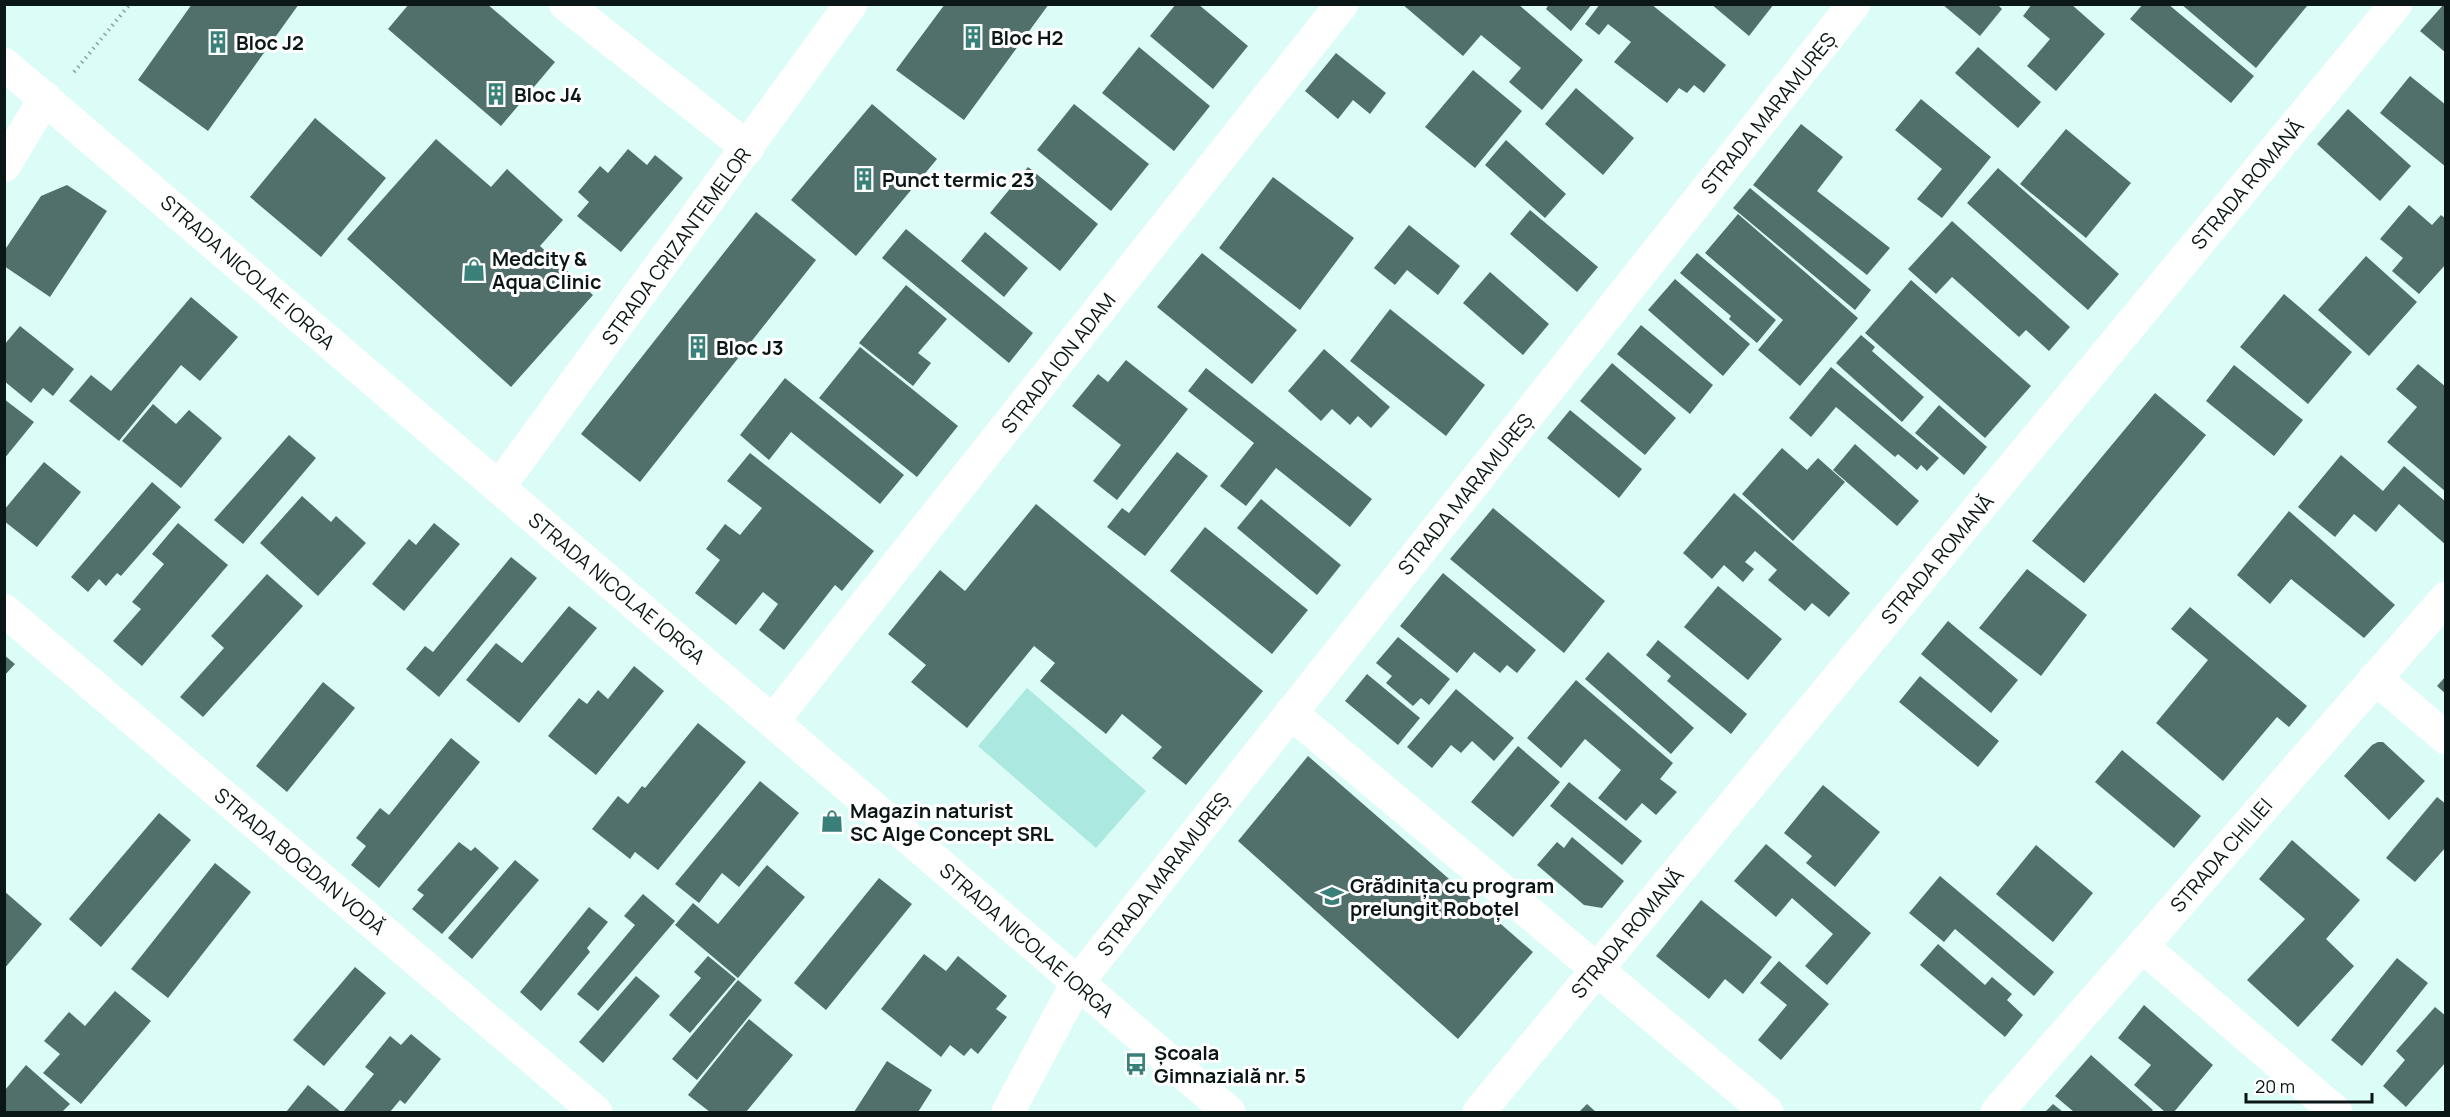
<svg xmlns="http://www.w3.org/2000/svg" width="2450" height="1117" font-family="Manrope,sans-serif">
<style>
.pitch{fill:#abe8df}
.building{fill:#52706b}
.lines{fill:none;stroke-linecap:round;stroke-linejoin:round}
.path{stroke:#8ba4a1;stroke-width:4;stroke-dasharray:1.5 4.5;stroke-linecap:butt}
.minor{stroke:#fff;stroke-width:33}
.tertiary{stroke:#fff;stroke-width:33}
.labels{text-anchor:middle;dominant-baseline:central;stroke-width:6;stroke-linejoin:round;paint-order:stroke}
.poi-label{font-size:20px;font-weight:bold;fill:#0b1716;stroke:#fff;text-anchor:start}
.street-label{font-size:20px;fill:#0b1716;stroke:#fff}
</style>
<rect width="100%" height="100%" fill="#dbfcf7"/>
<path class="pitch" d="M 1027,688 L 1146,791 L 1096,848 L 978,746 Z"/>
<path class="building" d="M 192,4 L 299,4 L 208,131 L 138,80 Z
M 409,4 L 487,4 L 555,62 L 501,126 L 388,29 Z
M 945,4 L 1049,4 L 964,120 L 896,70 Z
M 1176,4 L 1198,4 L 1248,46 L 1213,89 L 1150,36 Z
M 1402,4 L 1518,4 L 1583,60 L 1542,110 L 1509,82 L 1521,68 L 1481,35 L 1463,56 Z
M 1549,4 L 1592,4 L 1571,31 L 1546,9 Z
M 1600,4 L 1651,4 L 1726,65 L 1704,93 L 1694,85 L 1687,93 L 1679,88 L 1667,103 L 1614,62 L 1631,42 L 1608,24 L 1599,35 L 1585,24 Z
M 1711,4 L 1774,4 L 1749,36 Z
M 1942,4 L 1997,4 L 2002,9 L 1980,36 Z
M 2032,4 L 2071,4 L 2105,34 L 2056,91 L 2027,66 L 2050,39 L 2023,16 Z
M 2143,4 L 2168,4 L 2254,76 L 2231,103 L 2130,19 Z
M 2181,4 L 2305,4 L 2307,6 L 2256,68 Z
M 2444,4 L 2446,4 L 2446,53 L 2420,31 Z
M 1139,47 L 1210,106 L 1174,151 L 1102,93 Z
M 1978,47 L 2041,102 L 2018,128 L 1955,73 Z
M 1336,53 L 1386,93 L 1370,114 L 1353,100 L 1338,119 L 1305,91 Z
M 1473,70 L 1522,111 L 1475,168 L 1425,127 Z
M 2410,76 L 2446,105 L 2446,167 L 2380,113 Z
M 1576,88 L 1634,138 L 1603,175 L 1545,124 Z
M 1921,99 L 1991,157 L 1942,218 L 1917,199 L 1942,169 L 1895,130 Z
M 872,104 L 937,159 L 856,256 L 791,200 Z
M 1074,104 L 1149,164 L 1111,211 L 1037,150 Z
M 2348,109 L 2411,166 L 2380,201 L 2317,144 Z
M 315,118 L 386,178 L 321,257 L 250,197 Z
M 1801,124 L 1843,157 L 1817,191 L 1890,248 L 1867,275 L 1753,185 Z
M 2066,129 L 2131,183 L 2086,238 L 2020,184 Z
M 436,139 L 491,187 L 507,169 L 563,220 L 540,246 L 593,295 L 511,387 L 347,239 Z
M 1506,140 L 1566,194 L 1545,218 L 1485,165 Z
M 628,149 L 647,165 L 655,155 L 683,178 L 621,252 L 577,216 L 589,202 L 578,192 L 600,166 L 608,173 Z
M 1028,167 L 1098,224 L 1060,271 L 990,213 Z
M 1998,168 L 2119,274 L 2088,310 L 1967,203 Z
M 1273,177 L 1354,238 L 1300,310 L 1219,248 Z
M 67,185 L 107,211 L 50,297 L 4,266 L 4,251 L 41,196 Z
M 1750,188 L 1871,290 L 1855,310 L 1733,208 Z
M 2409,205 L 2432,225 L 2441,215 L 2446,219 L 2446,264 L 2419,294 L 2392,271 L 2403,258 L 2380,239 Z
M 1530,210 L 1598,267 L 1577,292 L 1510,234 Z
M 756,212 L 816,260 L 640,482 L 581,434 Z
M 1738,214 L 1858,318 L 1800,386 L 1758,350 L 1783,320 L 1705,253 Z
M 1952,221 L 2070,327 L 2049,351 L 2026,330 L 2019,337 L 1952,277 L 1936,294 L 1908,269 Z
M 1409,225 L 1460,266 L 1438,295 L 1407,270 L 1395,285 L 1374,268 Z
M 906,229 L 1033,333 L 1009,363 L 882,258 Z
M 985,232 L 1028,268 L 1004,297 L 961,261 Z
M 1202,253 L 1297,330 L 1252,384 L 1157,307 Z
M 1697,253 L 1776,320 L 1757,343 L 1729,319 L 1731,316 L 1680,273 Z
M 2366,256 L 2417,302 L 2369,356 L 2318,310 Z
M 1490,272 L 1549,324 L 1523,355 L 1463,303 Z
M 1675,279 L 1750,344 L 1723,376 L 1648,310 Z
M 1911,280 L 2031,386 L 1985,438 L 1865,333 Z
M 906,285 L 947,319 L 918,353 L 931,363 L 913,386 L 859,343 Z
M 2284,294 L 2352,352 L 2308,404 L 2240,347 Z
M 191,297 L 238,337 L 200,381 L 181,365 L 119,441 L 69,401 L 91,375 L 111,391 Z
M 1390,309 L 1485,385 L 1446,436 L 1350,361 Z
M 1641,325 L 1713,385 L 1690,414 L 1617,354 Z
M 20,326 L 74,369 L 53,396 L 43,388 L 31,403 L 4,381 L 4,345 Z
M 1861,335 L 1875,347 L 1872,351 L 1924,397 L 1902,422 L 1836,363 Z
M 860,347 L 958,426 L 917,477 L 819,398 Z
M 1324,349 L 1390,407 L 1371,428 L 1358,416 L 1350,425 L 1332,409 L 1321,421 L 1288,391 Z
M 1126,360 L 1188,409 L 1117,500 L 1093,481 L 1121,445 L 1072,406 L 1098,374 L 1108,382 Z
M 1612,363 L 1676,418 L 1645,455 L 1580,401 Z
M 2418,364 L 2446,387 L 2446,492 L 2387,442 L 2417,407 L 2396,389 Z
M 2234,365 L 2303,420 L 2274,456 L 2206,401 Z
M 1831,367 L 1939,458 L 1927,471 L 1921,465 L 1917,470 L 1898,454 L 1895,457 L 1836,407 L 1811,437 L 1789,418 Z
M 1206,368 L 1372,499 L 1350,527 L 1276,468 L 1246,506 L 1220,486 L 1254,443 L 1188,391 Z
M 785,378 L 904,475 L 880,504 L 791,432 L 769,460 L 740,435 Z
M 2155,393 L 2206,435 L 2084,583 L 2032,541 Z
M 4,399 L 34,422 L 4,459 Z
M 153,404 L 176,424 L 189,410 L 222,438 L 181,488 L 122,441 Z
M 1939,405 L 1987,447 L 1964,475 L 1915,433 Z
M 1570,410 L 1642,469 L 1619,498 L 1547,438 Z
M 289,435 L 316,458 L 243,544 L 214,520 Z
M 1855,444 L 1919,501 L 1897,526 L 1833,470 Z
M 1782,448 L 1807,470 L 1818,458 L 1845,482 L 1793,541 L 1742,494 Z
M 1177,452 L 1208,476 L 1145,556 L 1107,527 L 1122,508 L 1129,513 Z
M 750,453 L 874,551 L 842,591 L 835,585 L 784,650 L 759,630 L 778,604 L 763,592 L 736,625 L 695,593 L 720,560 L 706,549 L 725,524 L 740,535 L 762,508 L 727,481 Z
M 2341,455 L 2383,491 L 2404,466 L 2446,502 L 2446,545 L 2399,504 L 2376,532 L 2354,514 L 2335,537 L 2298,507 Z
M 44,462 L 81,492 L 37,547 L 4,521 L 4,510 Z
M 152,482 L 181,507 L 121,576 L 117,573 L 106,586 L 99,579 L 88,592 L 71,577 Z
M 1734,493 L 1850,593 L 1829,617 L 1812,603 L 1805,611 L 1768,580 L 1777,570 L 1755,551 L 1745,562 L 1754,569 L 1743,582 L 1724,565 L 1712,579 L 1683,553 Z
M 302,496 L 331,522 L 336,516 L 366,543 L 318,596 L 260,543 Z
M 1261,499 L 1341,565 L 1317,595 L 1237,528 Z
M 1036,504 L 1263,691 L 1186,785 L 1152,758 L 1162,747 L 1122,714 L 1106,734 L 1040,681 L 1055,663 L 1034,646 L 967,728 L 911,682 L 926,665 L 888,634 L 940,570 L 965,591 Z
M 1493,508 L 1605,601 L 1564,653 L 1450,559 Z
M 2289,511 L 2395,605 L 2364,638 L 2291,579 L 2270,604 L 2237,575 Z
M 178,523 L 228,565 L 142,666 L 113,641 L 141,609 L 132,602 L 164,564 L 152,554 Z
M 434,523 L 460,544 L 404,611 L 372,584 L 409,539 L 416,545 Z
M 1205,527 L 1308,610 L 1272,654 L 1170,571 Z
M 511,557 L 537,578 L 439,697 L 406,669 L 425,646 L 433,652 Z
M 2027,569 L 2087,615 L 2041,676 L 1979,628 Z
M 1443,573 L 1536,650 L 1517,673 L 1507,665 L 1500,673 L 1474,652 L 1457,673 L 1400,626 Z
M 267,574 L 303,606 L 203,717 L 180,697 L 224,648 L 211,636 Z
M 1718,586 L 1782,639 L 1748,680 L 1684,627 Z
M 569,606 L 597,628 L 519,723 L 466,680 L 496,643 L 522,663 Z
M 2190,607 L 2307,706 L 2289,727 L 2277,717 L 2223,781 L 2156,723 L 2208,660 L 2171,629 Z
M 1948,621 L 2018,680 L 1991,713 L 1921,654 Z
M 1398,637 L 1450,679 L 1429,705 L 1421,698 L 1413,706 L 1386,683 L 1392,676 L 1376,663 Z
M 1658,640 L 1747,714 L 1731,734 L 1667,681 L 1671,676 L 1646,655 Z
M 1608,652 L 1694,728 L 1671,754 L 1585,679 Z
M 4,655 L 15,664 L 4,676 Z
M 634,666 L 664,691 L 596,775 L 548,736 L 579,698 L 587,704 L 598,690 L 608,699 Z
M 1367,674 L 1420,718 L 1398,745 L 1345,701 Z
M 1920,676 L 1999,741 L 1978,767 L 1899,702 Z
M 2446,676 L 2446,694 L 2437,686 Z
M 1576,680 L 1673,763 L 1660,779 L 1677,792 L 1656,815 L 1642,803 L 1626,821 L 1598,798 L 1621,770 L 1585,739 L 1561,768 L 1527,738 Z
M 323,682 L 355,708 L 287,792 L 256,766 Z
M 1456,689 L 1514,738 L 1494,761 L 1472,741 L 1461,753 L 1451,745 L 1432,768 L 1407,747 Z
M 698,723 L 746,762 L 658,870 L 635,852 L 630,859 L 592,829 L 618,796 L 628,804 L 642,786 L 645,788 Z
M 451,738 L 480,762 L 379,888 L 351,865 L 366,846 L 356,838 L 380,808 L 389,815 Z
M 2378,742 L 2383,742 L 2425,781 L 2389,820 L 2344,776 L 2372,745 Z
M 1518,746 L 1560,782 L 1513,837 L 1471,802 Z
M 2122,750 L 2201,816 L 2174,848 L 2095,782 Z
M 1308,756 L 1533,952 L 1458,1039 L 1238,841 Z
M 760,781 L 799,813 L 739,887 L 722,873 L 699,903 L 675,884 Z
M 1569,782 L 1642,841 L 1622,865 L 1550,806 Z
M 1823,785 L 1880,832 L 1835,887 L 1806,863 L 1812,856 L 1784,833 Z
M 2437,797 L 2446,804 L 2446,847 L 2415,882 L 2386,858 Z
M 159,813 L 191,840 L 101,947 L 69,919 Z
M 1572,837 L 1624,881 L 1602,908 L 1584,905 L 1537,865 L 1557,842 L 1564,848 Z
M 2292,840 L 2360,900 L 2326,939 L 2354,966 L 2298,1027 L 2247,980 L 2305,919 L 2259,879 Z
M 459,842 L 471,851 L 475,847 L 499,868 L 442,934 L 412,909 L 424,895 L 417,890 Z
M 1766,844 L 1871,933 L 1827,985 L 1805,966 L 1833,934 L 1792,898 L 1776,917 L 1734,881 Z
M 2036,845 L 2093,893 L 2053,942 L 1996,894 Z
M 515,860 L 539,880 L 472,959 L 448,938 Z
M 215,863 L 251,892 L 168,998 L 131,969 Z
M 767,865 L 805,897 L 738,978 L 675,925 L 693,903 L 718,924 Z
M 1940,876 L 2054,972 L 2034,996 L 1955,929 L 1944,942 L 1909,913 Z
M 879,878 L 912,904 L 826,1010 L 794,983 Z
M 4,891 L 42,924 L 4,969 Z
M 643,894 L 675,921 L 598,1011 L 577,994 L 635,925 L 624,916 Z
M 1701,900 L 1772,957 L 1743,994 L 1725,979 L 1709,999 L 1656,956 Z
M 589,907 L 608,922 L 587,948 L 590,952 L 541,1011 L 520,992 Z
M 1938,944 L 1985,985 L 1992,977 L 2012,994 L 2007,1000 L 2023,1015 L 2005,1037 L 1920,965 Z
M 924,954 L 946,971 L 958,956 L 1007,996 L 996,1009 L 1007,1017 L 978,1054 L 971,1048 L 964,1056 L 950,1045 L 941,1057 L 881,1009 Z
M 708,956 L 736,979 L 690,1033 L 669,1015 L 701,978 L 694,972 Z
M 2397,958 L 2428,983 L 2362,1066 L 2331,1040 Z
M 1779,961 L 1829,1004 L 1781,1060 L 1758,1040 L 1787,1005 L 1760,983 Z
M 355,967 L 386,993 L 324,1066 L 293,1040 Z
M 636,976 L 660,996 L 603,1063 L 579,1042 Z
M 738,980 L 762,1000 L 697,1080 L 672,1059 Z
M 115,991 L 151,1021 L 81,1104 L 43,1073 L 60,1054 L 44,1041 L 69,1012 L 85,1026 Z
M 2144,1005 L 2213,1065 L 2174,1112 L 2165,1112 L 2134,1085 L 2151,1065 L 2118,1038 Z
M 2435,1007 L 2446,1016 L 2446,1062 L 2406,1107 L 2383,1086 L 2405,1060 L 2396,1051 Z
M 749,1019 L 793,1055 L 746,1112 L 710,1112 L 688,1095 Z
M 411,1034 L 441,1059 L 405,1104 L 400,1100 L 390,1112 L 343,1112 L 374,1074 L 365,1067 L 390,1036 L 401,1045 Z
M 2091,1055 L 2153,1110 L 2151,1112 L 2074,1112 L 2055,1096 Z
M 887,1061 L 932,1090 L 918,1112 L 854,1112 Z
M 26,1065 L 70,1104 L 62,1112 L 5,1112 L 5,1090 Z
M 308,1085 L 341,1112 L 286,1112 Z
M 1587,1104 L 1596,1112 L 1579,1112 Z
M 2053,1104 L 2063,1112 L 2045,1112 Z"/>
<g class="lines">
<path class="path" d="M 74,72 L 130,4"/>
<path class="minor" d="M 565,4 L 748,148
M 4,166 L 45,98
M 499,487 L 851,4
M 4,610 L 596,1112
M 2375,678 L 2446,738
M 1291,713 L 1767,1112
M 773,721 L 1342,4
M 2142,946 L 2336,1112
M 1479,1112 L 2396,4
M 1997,1112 L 2446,598"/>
<path class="tertiary" d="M 4,64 L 1229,1112
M 1008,1112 L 1077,983 L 1854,4"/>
</g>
<defs>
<g id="building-bare" transform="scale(1.8)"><path d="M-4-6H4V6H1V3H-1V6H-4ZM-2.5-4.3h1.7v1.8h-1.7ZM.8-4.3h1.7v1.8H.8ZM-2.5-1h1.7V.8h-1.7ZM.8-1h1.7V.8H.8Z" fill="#3a8078" stroke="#fff" stroke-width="2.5" paint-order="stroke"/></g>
<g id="shop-bare" transform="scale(1.8)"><path d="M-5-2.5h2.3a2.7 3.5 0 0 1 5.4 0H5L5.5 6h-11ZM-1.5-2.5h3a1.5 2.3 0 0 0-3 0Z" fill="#3a8078" stroke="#fff" stroke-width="2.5" paint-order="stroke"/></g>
<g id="school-bare" transform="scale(1.8)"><path d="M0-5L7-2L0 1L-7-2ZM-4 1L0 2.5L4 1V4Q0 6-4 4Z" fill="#3a8078" stroke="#fff" stroke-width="2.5" paint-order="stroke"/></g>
<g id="bus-bare" transform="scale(1.8)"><path d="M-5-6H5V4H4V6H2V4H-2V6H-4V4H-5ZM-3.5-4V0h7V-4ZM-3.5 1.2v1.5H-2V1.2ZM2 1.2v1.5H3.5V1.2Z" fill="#3a8078" stroke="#fff" stroke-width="2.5" paint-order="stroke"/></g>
</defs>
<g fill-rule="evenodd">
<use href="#building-bare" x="973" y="37"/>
<use href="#building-bare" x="218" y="42"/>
<use href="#building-bare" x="496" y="94"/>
<use href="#building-bare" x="864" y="179"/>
<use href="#shop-bare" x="474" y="270"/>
<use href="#building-bare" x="698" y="347"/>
<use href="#shop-bare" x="832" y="821"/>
<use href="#school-bare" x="1332" y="896"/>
<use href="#bus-bare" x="1136" y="1064"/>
</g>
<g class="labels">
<g class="poi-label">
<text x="991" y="37">Bloc H2</text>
<text x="236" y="42">Bloc J2</text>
<text x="514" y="94">Bloc J4</text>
<text x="882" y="179">Punct termic 23</text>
<text x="492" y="258">Medcity &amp;<tspan x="492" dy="23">Aqua Clinic</tspan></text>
<text x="716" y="347">Bloc J3</text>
<text x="850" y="810">Magazin naturist<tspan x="850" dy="23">SC Alge Concept SRL</tspan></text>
<text x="1350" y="885">Grădinița cu program<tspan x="1350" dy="23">prelungit Roboțel</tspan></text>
<text x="1154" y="1052">Școala<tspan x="1154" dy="23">Gimnazială nr. 5</tspan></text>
</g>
<g class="street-label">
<text transform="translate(1768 113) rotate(-51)">STRADA MARAMUREȘ</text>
<text transform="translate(2247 184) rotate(-50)">STRADA ROMANĂ</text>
<text transform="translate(676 246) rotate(-54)">STRADA CRIZANTEMELOR</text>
<text transform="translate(248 272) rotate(41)">STRADA NICOLAE IORGA</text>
<text transform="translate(1058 363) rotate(-52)">STRADA ION ADAM</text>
<text transform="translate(1465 494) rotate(-51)">STRADA MARAMUREȘ</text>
<text transform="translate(1937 559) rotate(-50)">STRADA ROMANĂ</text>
<text transform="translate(617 588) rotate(40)">STRADA NICOLAE IORGA</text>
<text transform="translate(2221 855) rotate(-49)">STRADA CHILIEI</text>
<text transform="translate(300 861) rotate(40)">STRADA BOGDAN VODĂ</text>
<text transform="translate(1163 874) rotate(-52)">STRADA MARAMUREȘ</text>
<text transform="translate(1627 933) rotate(-50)">STRADA ROMANĂ</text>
<text transform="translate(1027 940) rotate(41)">STRADA NICOLAE IORGA</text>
</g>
</g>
<rect width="2450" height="1117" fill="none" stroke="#0b1716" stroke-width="12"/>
<path d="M2246 1093v9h126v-9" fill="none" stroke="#0b1716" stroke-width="3"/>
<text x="2255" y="1093" font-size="18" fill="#0b1716" stroke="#ffffff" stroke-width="4.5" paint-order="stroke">20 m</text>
</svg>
